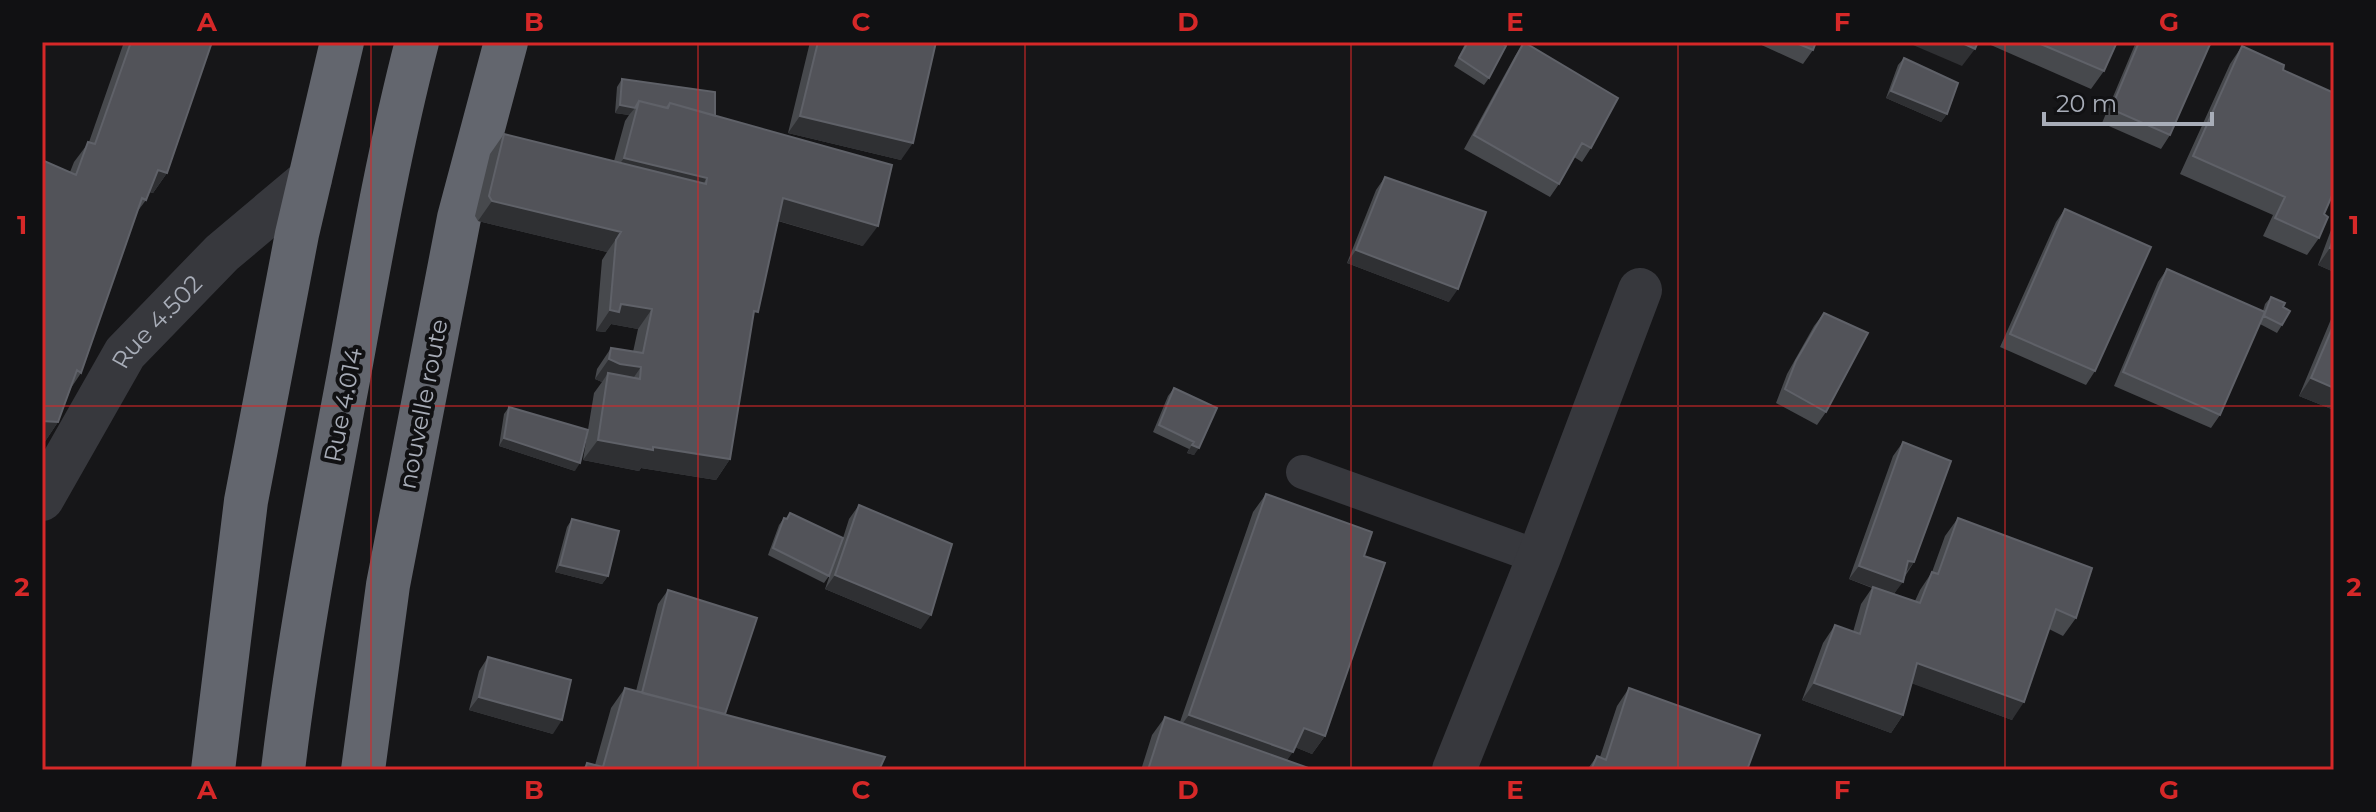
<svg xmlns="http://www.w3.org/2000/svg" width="2376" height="812" font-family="Montserrat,sans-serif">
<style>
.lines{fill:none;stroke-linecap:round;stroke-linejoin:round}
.lane{stroke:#37383d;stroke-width:34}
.street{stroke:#37383d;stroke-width:44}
.highway{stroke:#63666e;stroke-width:44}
.wall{fill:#47494d}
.shaded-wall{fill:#2f3033}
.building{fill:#525359;stroke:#5f6168;stroke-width:2}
.grid{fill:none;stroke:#d62828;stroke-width:2;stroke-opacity:0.55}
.labels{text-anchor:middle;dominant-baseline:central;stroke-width:8;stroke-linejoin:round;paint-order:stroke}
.street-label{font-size:24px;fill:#a8adb8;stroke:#111113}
.neatline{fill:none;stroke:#d62828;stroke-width:3}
.grid-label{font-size:26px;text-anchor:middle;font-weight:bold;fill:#d62828}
</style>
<rect width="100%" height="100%" fill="#161618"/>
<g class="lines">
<path class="lane" d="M 1303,472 L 1539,557"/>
<g class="street">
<path id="s1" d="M 42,499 L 125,353 L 222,253 L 310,179"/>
<path d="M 1454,770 L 1539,557 L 1640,290"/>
</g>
<path class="highway" d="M 213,770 L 246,501 L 297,234 L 342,42
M 283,770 C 299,635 325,502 350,369 C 370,259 389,150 417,42
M 363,770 L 388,585 L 459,218 L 506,42"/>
</g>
<path class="wall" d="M 124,42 L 212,42 L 167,173 L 153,193 L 149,192 L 146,200 L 137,212 L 81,373 L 71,388 L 58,422 L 44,443 L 42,442 L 42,160 L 70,172 L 74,162 L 89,142 Z
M 810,42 L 936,42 L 901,160 L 788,133 Z
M 1466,42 L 1499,42 L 1489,78 L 1484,85 L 1454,66 Z
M 1524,42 L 1591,148 L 1582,162 L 1574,157 L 1559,184 L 1550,197 L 1464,149 L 1515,56 Z
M 1755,42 L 1816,42 L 1813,50 L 1803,64 Z
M 1984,42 L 2117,42 L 2104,71 L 2091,89 Z
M 2136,42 L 2211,42 L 2170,135 L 2161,149 L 2102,123 Z
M 2242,46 L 2283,70 L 2324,214 L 2319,238 L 2307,255 L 2263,236 L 2273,215 L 2180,174 L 2230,64 Z
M 1904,58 L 1947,114 L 1941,122 L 1886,98 L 1898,65 Z
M 622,79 L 715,116 L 863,246 L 778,221 L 752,320 L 730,459 L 716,480 L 641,468 L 639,471 L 583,460 L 594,393 L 602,382 L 595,379 L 597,369 L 611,348 L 633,352 L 638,329 L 611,324 L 605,332 L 596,331 L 602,260 L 607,252 L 478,221 L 475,216 L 490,154 L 504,134 L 614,161 L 625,121 L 629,115 L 615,113 L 617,87 Z
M 1385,177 L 1449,302 L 1347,263 L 1376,190 Z
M 2065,209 L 2095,371 L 2086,385 L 2000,347 L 2056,222 Z
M 2334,222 L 2334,272 L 2318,265 Z
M 2167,269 L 2263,311 L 2265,304 L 2271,297 L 2283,307 L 2282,325 L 2277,333 L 2260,324 L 2220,415 L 2211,428 L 2114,386 L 2158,282 Z
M 2334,312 L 2334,410 L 2299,396 Z
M 1824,313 L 1826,412 L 1817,425 L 1776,403 L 1787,374 L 1814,326 Z
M 1174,388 L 1217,408 L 1194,455 L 1187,453 L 1189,449 L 1153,432 L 1168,396 Z
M 509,407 L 575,471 L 499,446 L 504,414 Z
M 1903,442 L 1914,562 L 1894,594 L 1915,601 L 1920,590 L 1932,572 L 1945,536 L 1958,518 L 2076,618 L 2063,636 L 2049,629 L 2012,720 L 1912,683 L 1903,715 L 1891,733 L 1802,700 L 1823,643 L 1835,625 L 1853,632 L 1861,604 L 1872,588 L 1849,579 L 1893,456 Z
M 1266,494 L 1364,556 L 1325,736 L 1312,754 L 1295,747 L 1287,760 L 1314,770 L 1141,770 L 1152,735 L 1165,717 L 1180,722 L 1253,512 Z
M 859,505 L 921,629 L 825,589 L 835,560 L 829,576 L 824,583 L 768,555 L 779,525 L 784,518 L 786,519 L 790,513 L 843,538 L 849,519 Z
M 572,519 L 608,576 L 602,584 L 555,572 L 567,527 Z
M 668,590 L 725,714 L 879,770 L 582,770 L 587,763 L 595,765 L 611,708 L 625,688 L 636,691 L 658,604 Z
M 488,657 L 553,734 L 469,710 L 479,671 Z
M 1629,688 L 1747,770 L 1587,770 L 1597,756 L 1600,757 L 1617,706 Z"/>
<path class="shaded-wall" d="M 1906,42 L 1960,42 L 1975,49 L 1962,66 Z
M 1891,91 L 1947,114 L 1941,122 L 1886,98 Z
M 620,105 L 635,108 L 629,115 L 615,113 Z
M 800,116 L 913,143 L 901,160 L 788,133 Z
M 624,158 L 707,178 L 693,199 L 610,178 Z
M 158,170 L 167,173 L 153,193 L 144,190 Z
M 783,198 L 878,226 L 863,246 L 769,218 Z
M 492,201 L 621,232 L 607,252 L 478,221 Z
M 2330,248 L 2334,249 L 2334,272 L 2318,265 Z
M 1356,250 L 1458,289 L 1449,302 L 1347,263 Z
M 621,304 L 652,309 L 638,329 L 611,324 L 605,332 L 596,331 L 610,310 Z
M 609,359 L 641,367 L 627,387 L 608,373 L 602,382 L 595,379 Z
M 2311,378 L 2334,388 L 2334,410 L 2299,396 Z
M 42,421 L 58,422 L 44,443 L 42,442 Z
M 504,438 L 580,463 L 575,471 L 499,446 Z
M 598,440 L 653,447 L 730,459 L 716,480 L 641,468 L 639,471 L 583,460 Z
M 1192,445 L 1199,448 L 1194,455 L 1187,453 Z
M 1908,561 L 1914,562 L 1904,575 Z
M 560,565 L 608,576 L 602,584 L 555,572 Z
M 1859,566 L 1903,582 L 1893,595 L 1849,579 Z
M 835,575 L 931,615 L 921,629 L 825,589 Z
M 1917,663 L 2024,702 L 2012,720 L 1905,681 Z
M 1814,683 L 1903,715 L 1891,733 L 1802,700 Z
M 479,697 L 562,720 L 553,734 L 469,710 Z
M 1189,715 L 1293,752 L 1280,770 L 1176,732 Z
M 1304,728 L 1325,736 L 1312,754 L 1292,746 Z"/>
<path class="building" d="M 131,42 L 212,42 L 167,173 L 158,170 L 146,200 L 142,198 L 81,373 L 77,370 L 58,422 L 42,421 L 42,160 L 76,175 L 88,142 L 95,144 Z
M 818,42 L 936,42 L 913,143 L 800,116 Z
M 1468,42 L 1499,42 L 1506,46 L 1489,78 L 1459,58 Z
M 1524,42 L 1618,98 L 1591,148 L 1582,143 L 1559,184 L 1474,135 Z
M 1794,42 L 1816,42 L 1813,50 Z
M 1960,42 L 1978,42 L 1975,49 Z
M 2036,42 L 2117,42 L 2104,71 Z
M 2139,42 L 2211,42 L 2170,135 L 2111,109 Z
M 2242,46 L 2284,65 L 2283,70 L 2334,93 L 2334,191 L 2324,214 L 2328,217 L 2319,238 L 2275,218 L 2285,197 L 2193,156 Z
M 1904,58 L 1958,83 L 1947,114 L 1891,91 Z
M 622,79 L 715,92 L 715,116 L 670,103 L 667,108 L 639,101 L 635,108 L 620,105 Z
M 639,101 L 668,108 L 670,103 L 892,165 L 878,226 L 783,198 L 758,312 L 754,311 L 730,459 L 653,447 L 653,450 L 598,440 L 608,373 L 640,379 L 641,367 L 620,364 L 609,359 L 611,348 L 643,353 L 652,309 L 621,304 L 619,312 L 610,310 L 616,240 L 621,232 L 492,201 L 489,196 L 504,134 L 706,184 L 707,178 L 624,158 Z
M 1385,177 L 1486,212 L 1458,289 L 1356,250 Z
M 2065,209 L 2151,247 L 2095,371 L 2010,334 Z
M 2334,237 L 2334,249 L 2330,248 Z
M 2167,269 L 2265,312 L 2220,415 L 2123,372 Z
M 2271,297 L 2285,303 L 2283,307 L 2290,311 L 2282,325 L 2264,316 Z
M 1824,313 L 1868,333 L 1826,412 L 1785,389 L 1796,361 Z
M 2334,324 L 2334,388 L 2311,378 Z
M 1174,388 L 1217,408 L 1199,448 L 1192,445 L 1194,442 L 1159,425 Z
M 509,407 L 588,430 L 580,463 L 504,438 Z
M 1903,442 L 1951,461 L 1914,562 L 1908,561 L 1903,582 L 1859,566 Z
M 1266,494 L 1372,532 L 1364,556 L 1385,563 L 1325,736 L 1304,728 L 1293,752 L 1189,715 Z
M 859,505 L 952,544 L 931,615 L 835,575 Z
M 790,513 L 843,538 L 829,576 L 773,548 L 784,518 L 787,519 Z
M 1958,518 L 2092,568 L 2076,618 L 2056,609 L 2024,702 L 1917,663 L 1903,715 L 1814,683 L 1835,625 L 1860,634 L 1873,587 L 1920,603 L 1932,572 L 1938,574 Z
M 572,519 L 619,531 L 608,576 L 560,565 Z
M 668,590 L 757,618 L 725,714 L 642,693 Z
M 488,657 L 571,680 L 562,720 L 479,697 Z
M 625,688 L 885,757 L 879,770 L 585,770 L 587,763 L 603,767 Z
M 1629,688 L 1760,735 L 1747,770 L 1591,770 L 1597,756 L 1606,760 Z
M 1165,717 L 1314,770 L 1148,770 Z"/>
<path class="grid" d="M 371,42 L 371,770M 698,42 L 698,770M 1025,42 L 1025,770M 1351,42 L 1351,770M 1678,42 L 1678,770M 2005,42 L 2005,770M 42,406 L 2334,406"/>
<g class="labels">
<g class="street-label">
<text stroke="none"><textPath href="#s1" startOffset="212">Rue 4.502</textPath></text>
<text transform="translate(423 404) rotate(-79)">nouvelle route</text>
<text transform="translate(343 405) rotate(-79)">Rue 4.014</text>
</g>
</g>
<rect width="2376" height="812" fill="none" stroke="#111113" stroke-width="88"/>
<path d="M2044 112v12h168v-12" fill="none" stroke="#a8adb8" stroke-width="4"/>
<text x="2056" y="112" font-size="24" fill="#a8adb8" stroke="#111113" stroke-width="6" paint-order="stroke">20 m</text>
<rect x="44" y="44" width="2288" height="724" class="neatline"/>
<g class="grid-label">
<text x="207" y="31">A</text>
<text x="534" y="31">B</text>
<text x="861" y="31">C</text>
<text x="1188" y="31">D</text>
<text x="1515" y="31">E</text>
<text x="1842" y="31">F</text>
<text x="2169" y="31">G</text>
<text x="22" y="234">1</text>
<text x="2354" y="234">1</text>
<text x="22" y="596">2</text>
<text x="2354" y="596">2</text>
<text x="207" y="799">A</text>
<text x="534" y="799">B</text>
<text x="861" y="799">C</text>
<text x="1188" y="799">D</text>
<text x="1515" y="799">E</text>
<text x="1842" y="799">F</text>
<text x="2169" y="799">G</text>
</g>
</svg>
